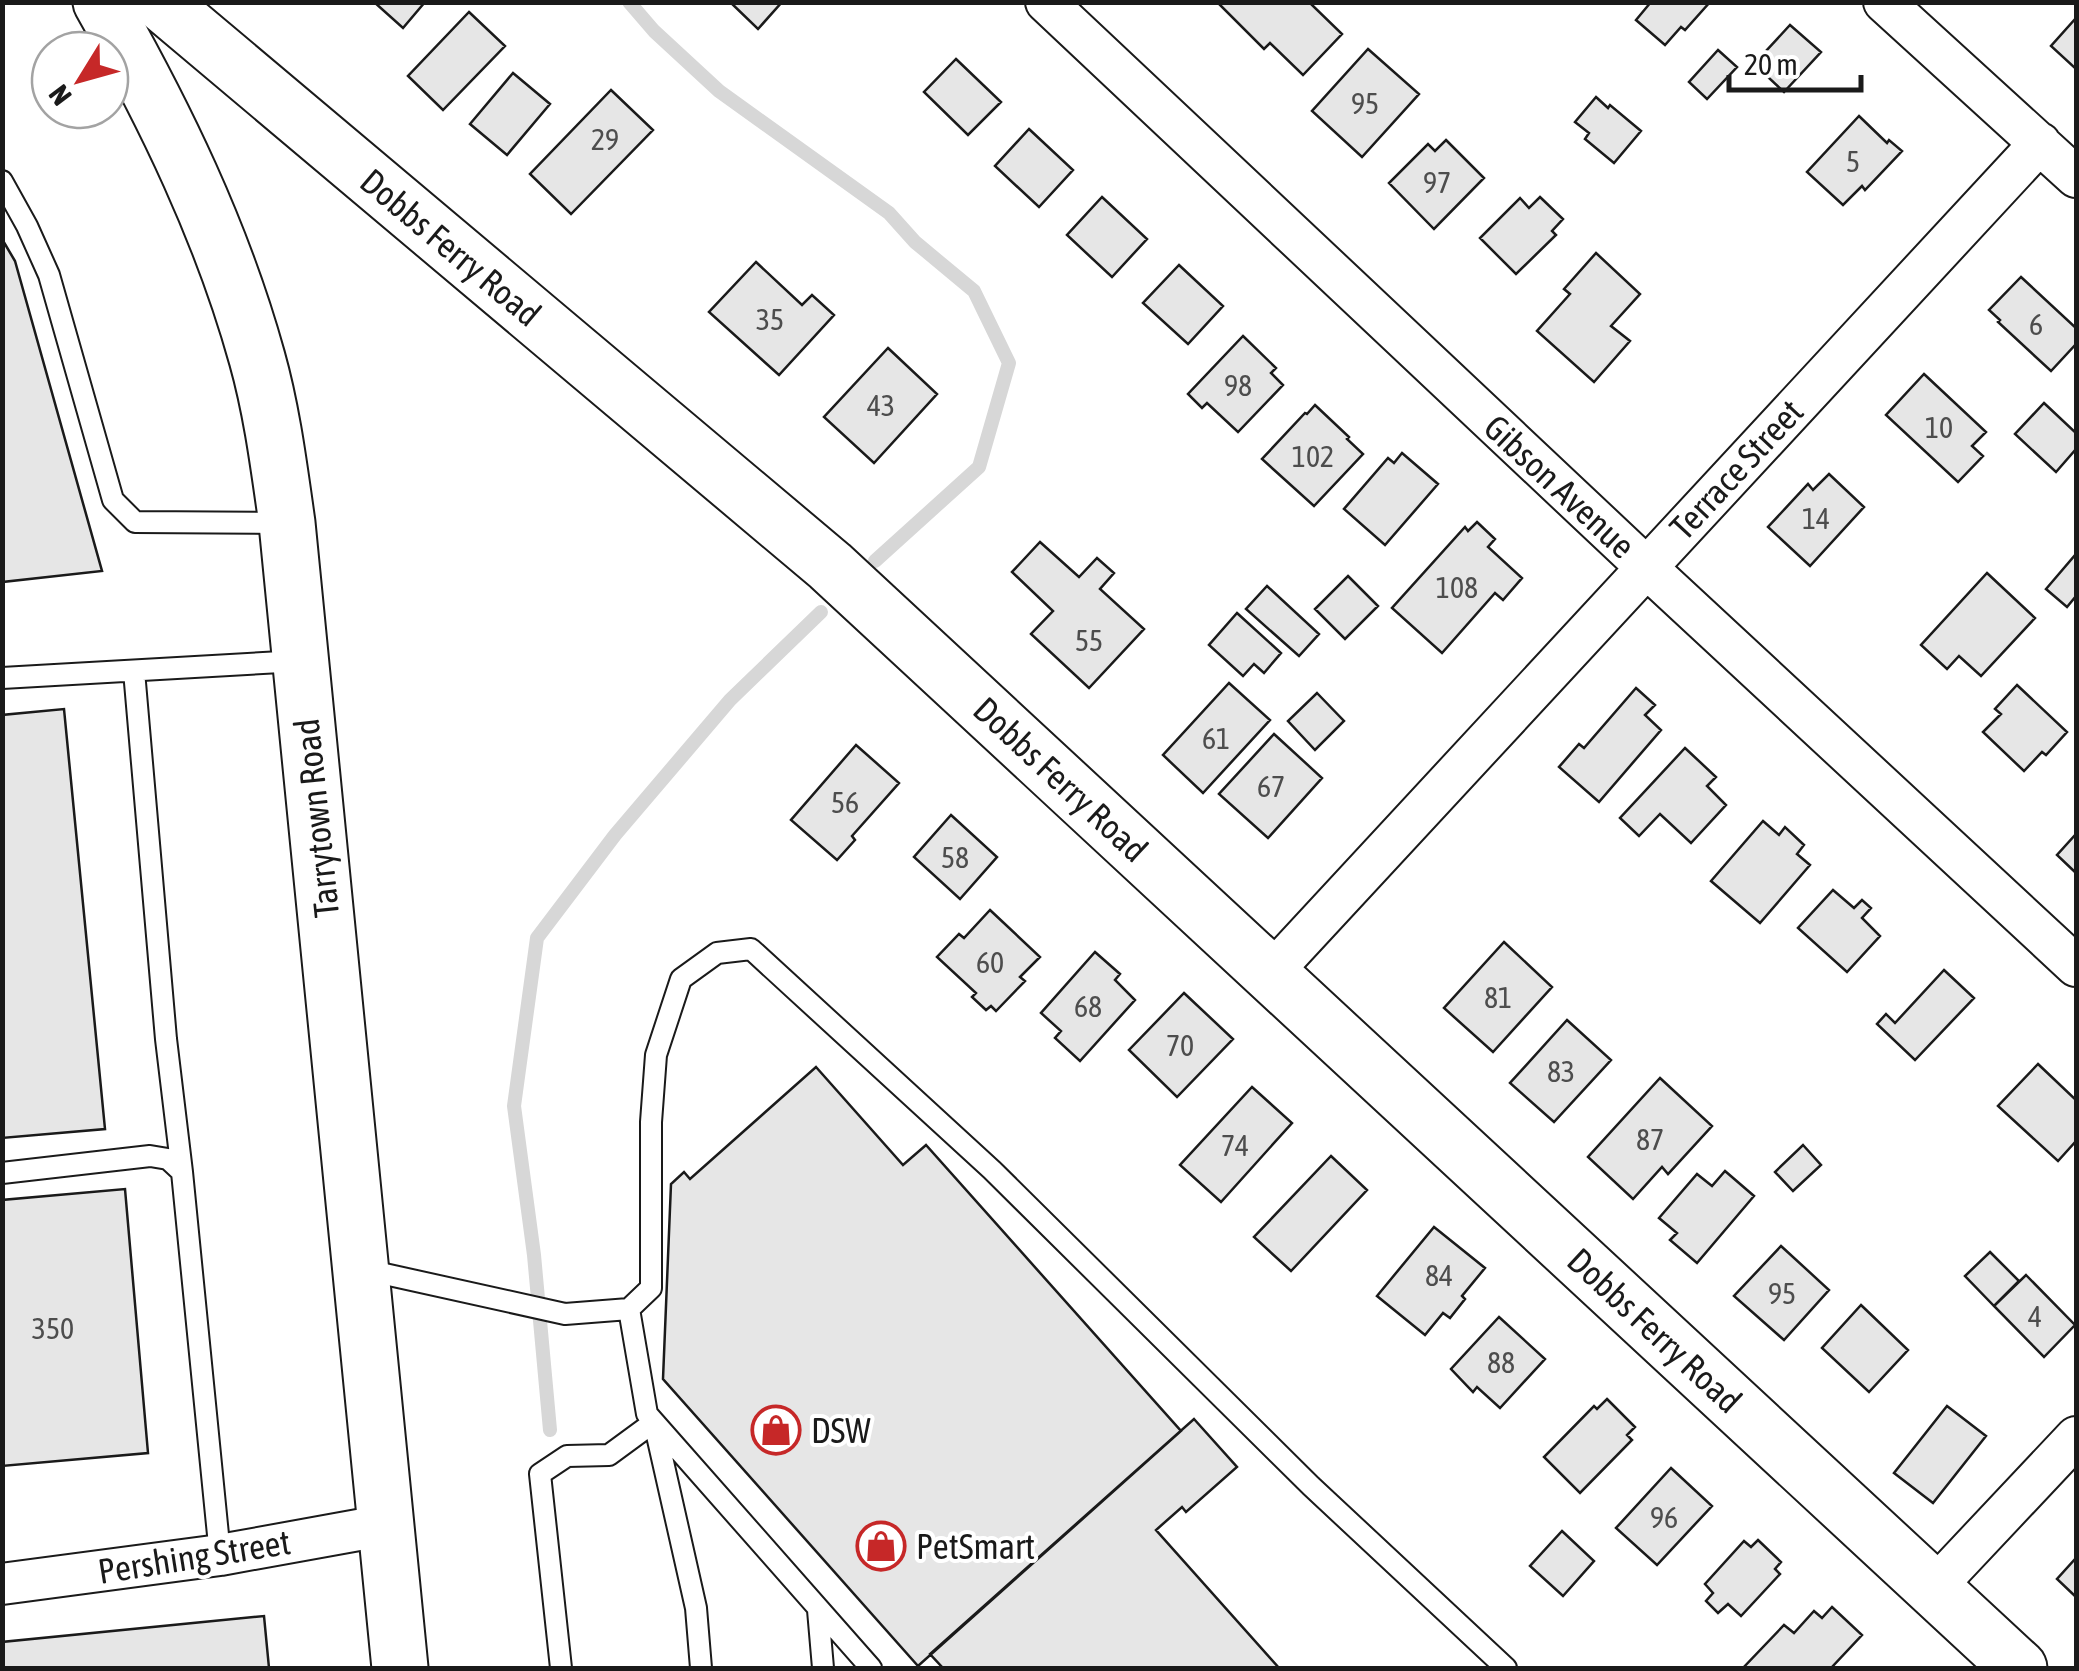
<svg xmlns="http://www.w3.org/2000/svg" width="2079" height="1671" font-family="'Asap Condensed',sans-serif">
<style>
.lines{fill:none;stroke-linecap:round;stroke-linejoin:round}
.stream{stroke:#d7d7d7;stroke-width:14}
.building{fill:#e6e6e6;stroke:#1a1a1a;stroke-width:2.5}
.lane-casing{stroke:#1a1a1a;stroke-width:24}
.street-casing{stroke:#1a1a1a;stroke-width:44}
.secondary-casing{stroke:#1a1a1a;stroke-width:59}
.primary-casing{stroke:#1a1a1a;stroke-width:59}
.lane{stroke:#fff;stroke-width:20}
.street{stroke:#fff;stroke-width:40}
.secondary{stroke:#fff;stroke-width:55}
.primary{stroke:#fff;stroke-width:55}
.labels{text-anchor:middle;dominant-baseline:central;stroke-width:8;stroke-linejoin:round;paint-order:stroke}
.number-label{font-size:30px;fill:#4d4d4d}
.street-label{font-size:35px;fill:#1a1a1a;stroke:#fff}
.poi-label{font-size:35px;fill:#1a1a1a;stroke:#fff;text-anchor:start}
</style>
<rect width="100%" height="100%" fill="#fff"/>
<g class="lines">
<path class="stream" d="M 629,2 L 654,31 L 719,91 L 889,213 L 915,242 L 974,291 L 1009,363 L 979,467 L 875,561
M 550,1430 L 534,1255 L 514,1106 L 537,938 L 615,835 L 730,700 L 821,612"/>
</g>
<path class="building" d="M 374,2 L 425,2 L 403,28 Z
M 730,2 L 782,2 L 758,29 Z
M 1221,2 L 1309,2 L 1342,34 L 1303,75 L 1270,43 L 1264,49 L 1219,4 Z
M 1651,2 L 1710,2 L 1685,30 L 1681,27 L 1665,45 L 1636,20 Z
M 469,12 L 505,46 L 443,110 L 408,76 Z
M 2076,18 L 2076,69 L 2051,46 Z
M 1790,25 L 1821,52 L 1784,92 L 1754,64 Z
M 1368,49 L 1419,94 L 1362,157 L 1312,111 Z
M 1718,50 L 1737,67 L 1707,99 L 1689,82 Z
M 956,59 L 1001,102 L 968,135 L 924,92 Z
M 513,73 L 550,104 L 507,155 L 470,124 Z
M 611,90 L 653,130 L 571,214 L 530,174 Z
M 1596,97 L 1608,108 L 1610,105 L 1641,131 L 1614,163 L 1585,139 L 1589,133 L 1575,122 Z
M 1859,116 L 1887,143 L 1889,140 L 1902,151 L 1865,190 L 1862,186 L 1843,205 L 1807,172 Z
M 1029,129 L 1073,170 L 1039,207 L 995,166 Z
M 1446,140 L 1484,178 L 1434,229 L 1389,183 L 1428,144 L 1435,151 Z
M 1102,197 L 1147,239 L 1112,277 L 1067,235 Z
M 1540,197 L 1563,219 L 1552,231 L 1556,235 L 1516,274 L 1480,238 L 1520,198 L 1529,208 Z
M 2,239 L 15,261 L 102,571 L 2,582 Z
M 1596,253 L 1640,294 L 1611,326 L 1630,341 L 1594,382 L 1537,331 L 1570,294 L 1564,289 Z
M 756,262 L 802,305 L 812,295 L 834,315 L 779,375 L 709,312 Z
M 1179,265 L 1223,306 L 1188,344 L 1143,303 Z
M 2021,277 L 2076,328 L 2076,344 L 2051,371 L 1998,322 L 2000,320 L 1989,310 Z
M 1243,336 L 1276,368 L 1271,373 L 1283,385 L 1238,432 L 1207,403 L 1202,408 L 1188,394 Z
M 888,348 L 937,394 L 874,463 L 824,417 Z
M 1924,374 L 1986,432 L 1972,446 L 1983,456 L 1958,482 L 1886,415 Z
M 2044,403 L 2076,433 L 2076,449 L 2056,472 L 2015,434 Z
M 1315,405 L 1349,437 L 1347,439 L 1363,454 L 1314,506 L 1262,459 L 1305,413 L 1307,414 Z
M 1402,453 L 1438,484 L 1385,545 L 1344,509 L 1388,458 L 1394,463 Z
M 1829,474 L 1864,507 L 1810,566 L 1768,527 L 1808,484 L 1813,490 Z
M 1477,522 L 1495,539 L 1488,547 L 1522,578 L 1503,600 L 1495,593 L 1442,653 L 1392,608 L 1465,527 L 1468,531 Z
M 1040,542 L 1079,577 L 1097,558 L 1114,573 L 1100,589 L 1144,629 L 1089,688 L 1031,634 L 1053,611 L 1012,572 Z
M 2076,554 L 2076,596 L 2067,607 L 2046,589 Z
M 1987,573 L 2035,618 L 1981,676 L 1959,656 L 1947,669 L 1921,645 Z
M 1348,576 L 1378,606 L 1345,639 L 1315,609 Z
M 1267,586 L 1319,634 L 1299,656 L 1246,609 Z
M 1237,613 L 1281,653 L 1264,673 L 1254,664 L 1243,676 L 1209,645 Z
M 1229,683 L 1270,720 L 1203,793 L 1163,755 Z
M 2017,685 L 2067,732 L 2046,755 L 2042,752 L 2024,771 L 1983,732 L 2001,714 L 1995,709 Z
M 1636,688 L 1655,705 L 1645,715 L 1661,730 L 1599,802 L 1559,767 L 1579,744 L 1584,748 Z
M 1317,693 L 1344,721 L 1315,750 L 1288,721 Z
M 64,709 L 105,1129 L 2,1138 L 2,715 Z
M 1274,734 L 1322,778 L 1268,838 L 1219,794 Z
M 856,745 L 899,783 L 852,836 L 855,840 L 837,860 L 791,820 Z
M 1685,748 L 1716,777 L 1707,786 L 1726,805 L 1691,843 L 1660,814 L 1639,836 L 1620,818 Z
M 951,815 L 997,857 L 960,899 L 914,857 Z
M 1763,821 L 1779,835 L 1785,827 L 1804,845 L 1797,854 L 1810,865 L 1760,923 L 1711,881 Z
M 2076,834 L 2076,873 L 2057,855 Z
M 1833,890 L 1854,908 L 1862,900 L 1871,908 L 1862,918 L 1880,936 L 1847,972 L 1798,928 Z
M 990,910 L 1040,957 L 1020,977 L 1025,981 L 996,1011 L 991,1006 L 986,1010 L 972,997 L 976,993 L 937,957 L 959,934 L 964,938 Z
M 1504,942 L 1552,987 L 1493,1052 L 1444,1008 Z
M 1095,952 L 1120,974 L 1115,980 L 1135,1000 L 1080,1061 L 1055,1038 L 1061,1031 L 1041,1013 Z
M 1944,970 L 1974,998 L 1915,1060 L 1877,1024 L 1886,1014 L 1895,1023 Z
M 1184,993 L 1233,1039 L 1177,1097 L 1129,1050 Z
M 1567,1020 L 1611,1060 L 1554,1122 L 1510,1083 Z
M 2038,1064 L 2076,1100 L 2076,1141 L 2058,1161 L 1998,1106 Z
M 816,1067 L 903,1165 L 926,1145 L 1181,1431 L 918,1666 L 663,1379 L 671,1184 L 684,1172 L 690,1179 Z
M 1660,1078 L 1712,1126 L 1668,1174 L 1662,1167 L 1633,1199 L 1588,1157 Z
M 1252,1087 L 1292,1123 L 1221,1202 L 1180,1165 Z
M 1803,1145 L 1821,1165 L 1793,1191 L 1775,1172 Z
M 1331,1156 L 1367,1190 L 1291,1271 L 1254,1237 Z
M 1725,1171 L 1754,1196 L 1697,1263 L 1670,1240 L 1677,1233 L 1659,1218 L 1697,1174 L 1712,1186 Z
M 125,1189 L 148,1453 L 2,1466 L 2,1200 Z
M 1434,1227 L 1485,1268 L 1462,1296 L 1465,1299 L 1450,1318 L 1443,1313 L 1425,1335 L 1377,1296 Z
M 1781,1246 L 1829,1290 L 1784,1340 L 1734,1296 Z
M 1990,1252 L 2019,1281 L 1994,1306 L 1965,1276 Z
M 2026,1275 L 2075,1325 L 2044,1357 L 1994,1306 Z
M 1861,1305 L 1908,1350 L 1869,1392 L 1822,1348 Z
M 1499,1317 L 1545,1359 L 1500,1408 L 1477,1387 L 1473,1392 L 1451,1369 Z
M 1607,1399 L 1635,1427 L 1627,1435 L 1632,1440 L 1580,1493 L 1544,1457 L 1594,1406 L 1597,1409 Z
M 1947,1406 L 1986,1436 L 1933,1503 L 1894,1473 Z
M 1194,1419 L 1237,1467 L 1186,1512 L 1182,1507 L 1156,1530 L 1279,1668 L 943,1668 L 930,1654 Z
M 1671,1468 L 1712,1506 L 1657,1565 L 1616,1528 Z
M 1562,1531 L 1594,1561 L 1563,1596 L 1530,1566 Z
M 1758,1540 L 1781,1562 L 1775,1569 L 1780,1574 L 1741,1616 L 1728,1604 L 1718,1613 L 1706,1601 L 1713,1593 L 1705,1584 L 1744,1541 L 1751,1547 Z
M 2076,1558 L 2076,1597 L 2057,1579 Z
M 1832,1607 L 1862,1635 L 1831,1668 L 1743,1668 L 1784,1625 L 1794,1633 L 1814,1611 L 1822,1618 Z
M 264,1616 L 269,1668 L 2,1668 L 2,1642 Z"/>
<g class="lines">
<g class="lane-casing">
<path id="lane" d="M 2,181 L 27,226 L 49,275 L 113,500 L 135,522 L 285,523
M 134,671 L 166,1039 L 182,1172 L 220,1555
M 2,678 L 299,661
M 2,1173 L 150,1156 L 168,1159 L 182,1172
M 362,1269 L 565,1314 L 629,1309 L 651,1288 L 651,1122 L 656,1055 L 681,979 L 717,953 L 751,949 L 992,1170 L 1311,1486 L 1506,1668
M 629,1309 L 647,1414 L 871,1668
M 818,1610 L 823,1668
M 561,1668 L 540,1474 L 567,1456 L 609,1455 L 654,1422 L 696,1608 L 701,1668"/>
</g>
<g class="street-casing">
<path id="street" d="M 1046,2 L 1646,567 L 2076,966
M 1884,2 L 2076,177
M 1271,973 L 2040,143
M 2,1584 L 220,1555 L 386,1525
M 1933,1589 L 2076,1437"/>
</g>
<g class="secondary-casing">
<path id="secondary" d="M 160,2 L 830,566 L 2019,1668"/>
</g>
<g class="primary-casing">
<path id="primary" d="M 101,2 C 165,115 222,232 257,358 C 272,411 279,467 287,523 L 400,1668"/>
</g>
<use href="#lane" class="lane"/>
<use href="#street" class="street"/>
<use href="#secondary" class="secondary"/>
<use href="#primary" class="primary"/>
</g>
<defs>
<g id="shop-ring" transform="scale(2.5)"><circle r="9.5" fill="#fff" stroke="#c62828" stroke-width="1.5"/><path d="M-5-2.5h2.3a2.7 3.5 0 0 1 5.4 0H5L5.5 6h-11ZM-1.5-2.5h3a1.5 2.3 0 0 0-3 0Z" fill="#c62828"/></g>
</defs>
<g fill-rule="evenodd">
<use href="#shop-ring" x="776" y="1430"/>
<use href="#shop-ring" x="881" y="1546"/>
</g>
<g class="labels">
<g class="number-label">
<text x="1365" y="103">95</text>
<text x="605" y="139">29</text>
<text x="1853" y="161">5</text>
<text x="1437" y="182">97</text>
<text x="770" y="319">35</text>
<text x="2036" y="324">6</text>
<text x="1238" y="385">98</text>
<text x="881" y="405">43</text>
<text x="1939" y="427">10</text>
<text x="1313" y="456">102</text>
<text x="1816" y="518">14</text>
<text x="1457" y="587">108</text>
<text x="1089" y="640">55</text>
<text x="1216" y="738">61</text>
<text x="1271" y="786">67</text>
<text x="845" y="802">56</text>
<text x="955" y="857">58</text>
<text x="990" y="962">60</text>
<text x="1498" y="997">81</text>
<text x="1088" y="1006">68</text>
<text x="1180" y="1045">70</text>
<text x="1561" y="1071">83</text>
<text x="1650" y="1139">87</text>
<text x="1235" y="1145">74</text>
<text x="1439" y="1275">84</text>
<text x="1782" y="1293">95</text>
<text x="2035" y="1316">4</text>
<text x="53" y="1328">350</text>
<text x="1501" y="1362">88</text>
<text x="1664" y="1517">96</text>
</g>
<g class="street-label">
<text transform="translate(451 247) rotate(40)">Dobbs Ferry Road</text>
<text transform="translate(1736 469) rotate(-47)">Terrace Street</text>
<text transform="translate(1560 486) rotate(43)">Gibson Avenue</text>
<text transform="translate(1061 779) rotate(43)">Dobbs Ferry Road</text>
<text transform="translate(316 818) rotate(-96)">Tarrytown Road</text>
<text transform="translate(1655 1330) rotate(43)">Dobbs Ferry Road</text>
<text transform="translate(194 1556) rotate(-9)">Pershing Street</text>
</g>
<g class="poi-label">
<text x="811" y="1430">DSW</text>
<text x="916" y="1546">PetSmart</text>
</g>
</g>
<rect width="2079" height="1671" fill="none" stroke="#1a1a1a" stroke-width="10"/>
<g transform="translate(80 80) rotate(233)"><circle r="48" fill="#ffffff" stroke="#a3a3a3" stroke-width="2.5"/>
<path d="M0-8L18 38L0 25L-18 38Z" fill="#c62828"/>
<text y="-15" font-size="28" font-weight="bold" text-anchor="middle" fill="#1a1a1a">N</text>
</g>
<path d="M1729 75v15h132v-15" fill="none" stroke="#1a1a1a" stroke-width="5"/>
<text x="1744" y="75" font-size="30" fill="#1a1a1a" stroke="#ffffff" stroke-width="8" paint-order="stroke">20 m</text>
</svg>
